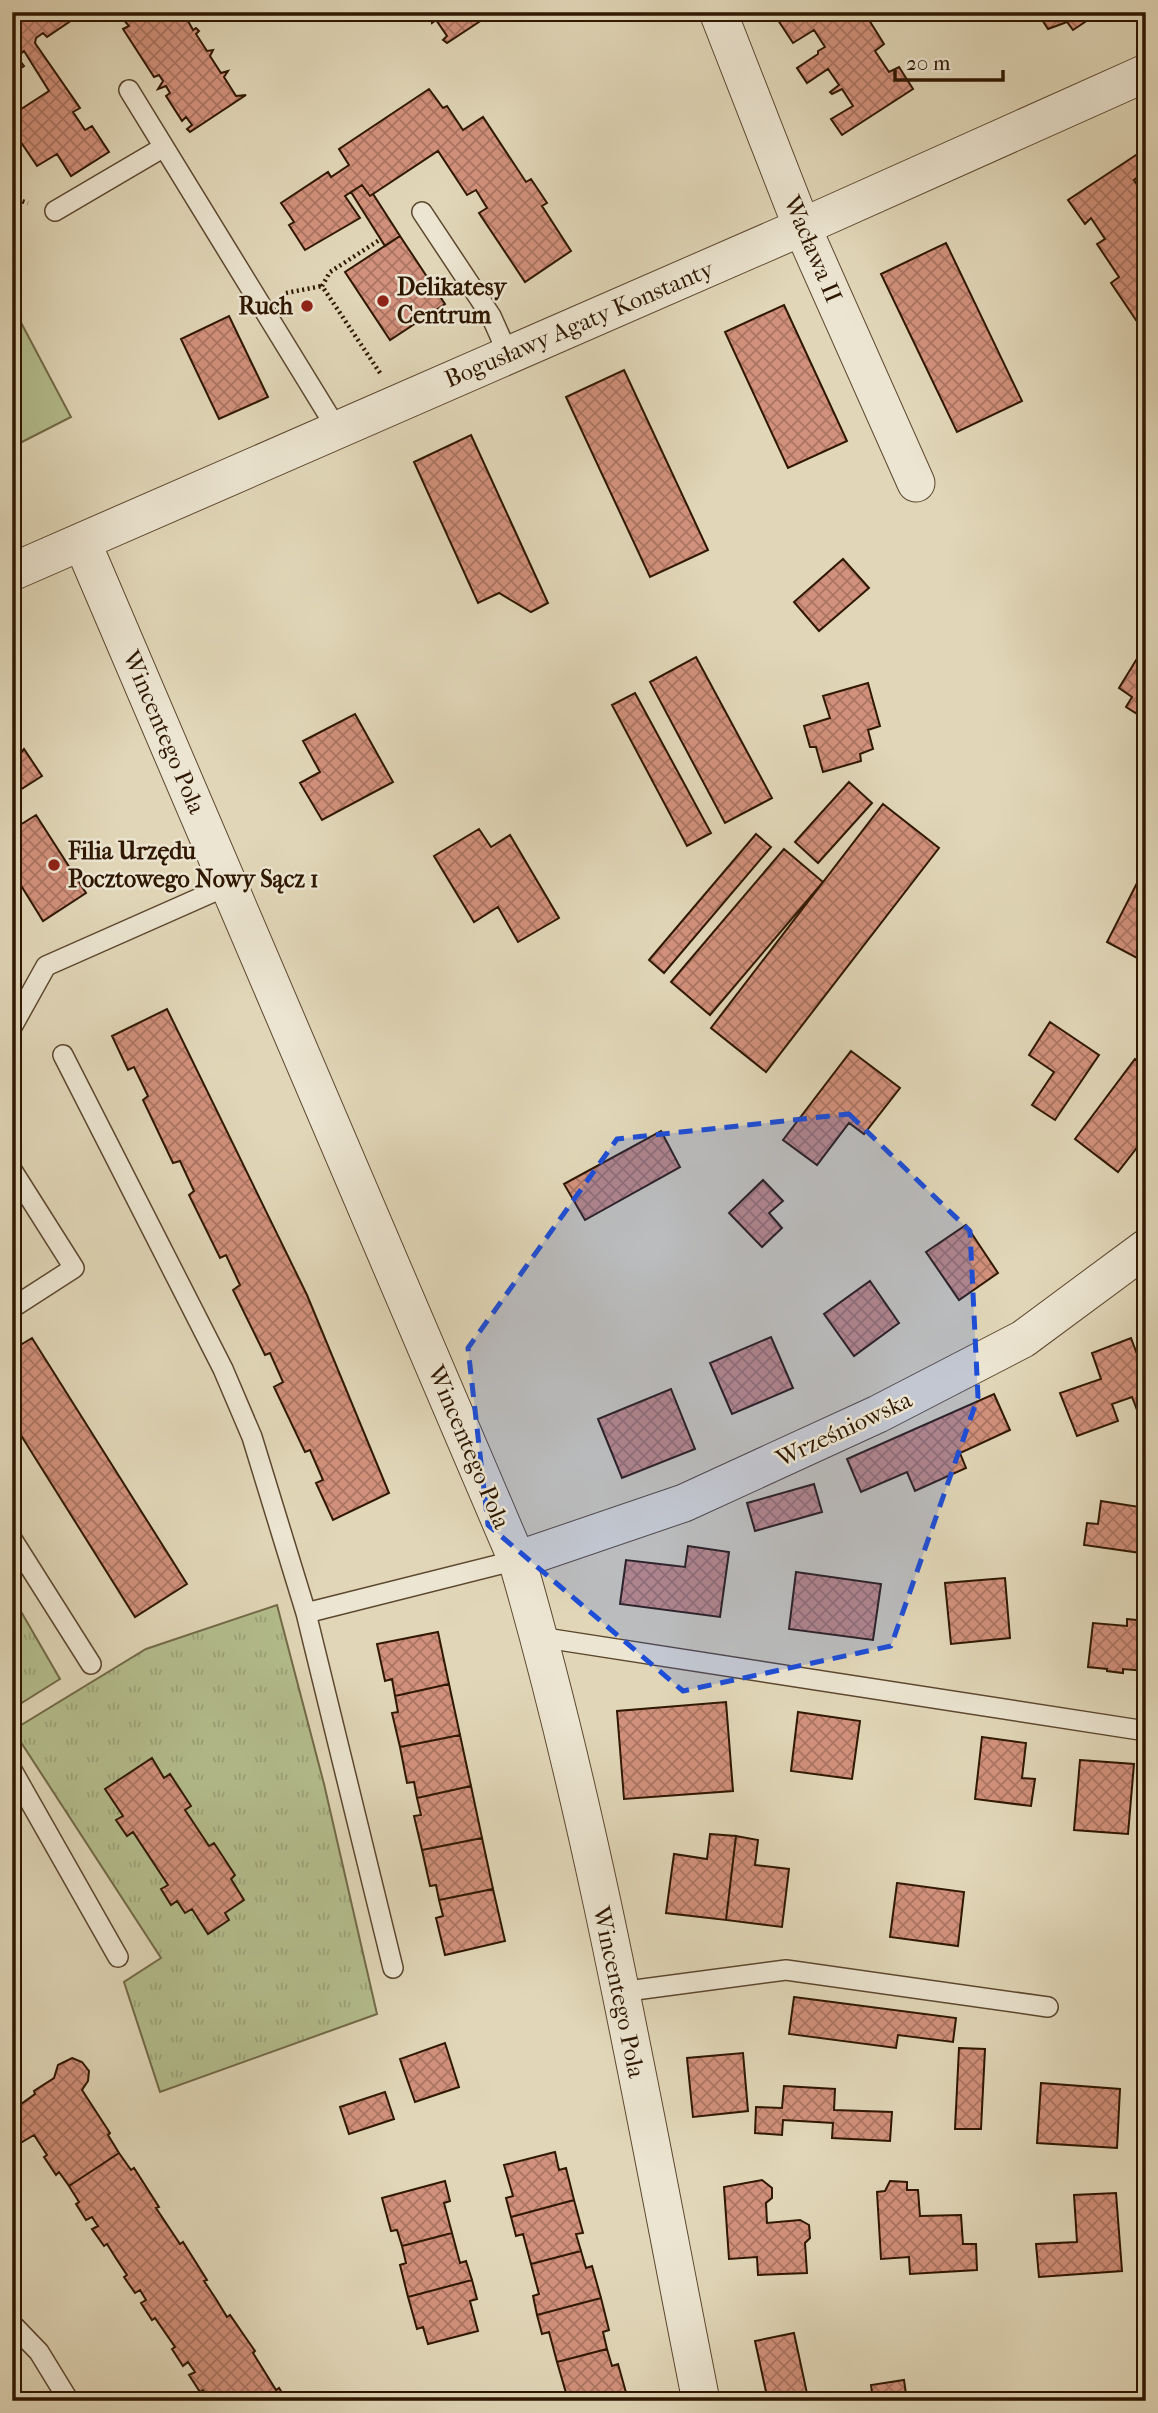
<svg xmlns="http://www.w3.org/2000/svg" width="1158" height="2413" font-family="'IM FELL French Canon',serif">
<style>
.grass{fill:url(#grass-tufts);stroke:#726a48;stroke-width:2}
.park{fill:#b4be8e;stroke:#726a48;stroke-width:2}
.building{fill:url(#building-cross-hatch);stroke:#2f1701;stroke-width:2}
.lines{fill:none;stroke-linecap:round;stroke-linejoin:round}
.service-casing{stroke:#5c472f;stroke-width:22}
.minor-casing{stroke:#5c472f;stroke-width:39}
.path{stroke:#2f1701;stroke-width:4.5;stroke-dasharray:2 3.5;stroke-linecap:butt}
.service{stroke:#ece5d1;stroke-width:19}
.minor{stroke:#ece5d1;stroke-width:37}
.marked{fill:#1d4ed8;fill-opacity:0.2;stroke:#1d4ed8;stroke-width:5;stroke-dasharray:14 9;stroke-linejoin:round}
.poi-dot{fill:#8f2418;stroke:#ece5d1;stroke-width:2.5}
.labels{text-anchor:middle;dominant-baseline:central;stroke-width:5;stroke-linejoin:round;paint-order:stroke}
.street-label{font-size:24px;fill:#2f1701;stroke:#ece5d1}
.poi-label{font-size:24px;font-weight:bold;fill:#2f1701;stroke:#ece5d1;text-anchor:start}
</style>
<defs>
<pattern id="grass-tufts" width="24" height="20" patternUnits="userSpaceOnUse" patternTransform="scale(1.75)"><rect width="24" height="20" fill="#b4be8e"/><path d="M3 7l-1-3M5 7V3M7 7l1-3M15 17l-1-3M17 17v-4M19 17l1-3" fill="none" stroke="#9ba379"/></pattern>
<pattern id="building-cross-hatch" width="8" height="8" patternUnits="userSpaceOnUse" patternTransform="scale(1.75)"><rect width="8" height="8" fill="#d2917c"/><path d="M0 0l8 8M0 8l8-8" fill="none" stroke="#ab7563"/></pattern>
</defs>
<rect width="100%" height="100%" fill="#e1d7b8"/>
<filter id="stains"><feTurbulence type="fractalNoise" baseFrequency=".00286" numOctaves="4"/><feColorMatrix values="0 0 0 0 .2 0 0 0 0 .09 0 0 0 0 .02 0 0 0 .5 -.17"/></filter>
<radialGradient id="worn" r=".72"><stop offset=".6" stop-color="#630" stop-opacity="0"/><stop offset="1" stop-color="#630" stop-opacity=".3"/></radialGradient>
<path class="grass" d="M 12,1596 L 60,1679 L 12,1709 Z
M 277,1605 L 324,1784 L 377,2014 L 160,2092 L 124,1982 L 161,1958 L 13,1730 L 146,1649 Z"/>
<path class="park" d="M 17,315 L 71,417 L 12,447 L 12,318 Z"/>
<path class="building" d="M 12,12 L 74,12 L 69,17 L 72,20 L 47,37 L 43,33 L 36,38 L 35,43 L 80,108 L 73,112 L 85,130 L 92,126 L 109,152 L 71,176 L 57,154 L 37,166 L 12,129 L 12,115 L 49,91 L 24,51 L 17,57 L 24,66 L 12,74 Z
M 119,12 L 183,12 L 193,30 L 196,28 L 199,31 L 196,34 L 207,51 L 213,50 L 210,56 L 221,73 L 228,71 L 224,77 L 236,96 L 246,95 L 190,132 L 187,129 L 192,125 L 186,117 L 182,121 L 166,96 L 170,93 L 166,86 L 158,89 L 163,81 L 159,75 L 154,77 L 123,29 L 129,26 L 123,19 L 113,21 L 121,15 Z
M 432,12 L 494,12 L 447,43 L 443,40 L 447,36 L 436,20 L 432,23 L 431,17 L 434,16 Z
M 777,12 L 864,12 L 884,44 L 875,51 L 889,72 L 899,67 L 913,89 L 842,135 L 831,119 L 853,106 L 842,89 L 832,94 L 830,92 L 839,85 L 828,69 L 807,83 L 797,68 L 818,54 L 818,51 L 825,47 L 814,30 L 793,43 L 774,14 Z
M 1037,12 L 1100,12 L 1073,30 L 1067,22 L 1048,29 Z
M 429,89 L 443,108 L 447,106 L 463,130 L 483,117 L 526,182 L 531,179 L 547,203 L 542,206 L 571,251 L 525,282 L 479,213 L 487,208 L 476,190 L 467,195 L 438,151 L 370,196 L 362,185 L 345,196 L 360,218 L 305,250 L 289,225 L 294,222 L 281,203 L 328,172 L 331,177 L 349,165 L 339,149 Z
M 1139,153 L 1146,162 L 1146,171 L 1134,180 L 1146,198 L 1146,323 L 1140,326 L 1111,283 L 1119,277 L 1097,244 L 1105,239 L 1091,218 L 1085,224 L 1068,200 Z
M 362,185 L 370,196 L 373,194 L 400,236 L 385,246 L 351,192 Z
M 400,236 L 445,304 L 390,340 L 345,272 Z
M 946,243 L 1022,401 L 957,432 L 881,274 Z
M 784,305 L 847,441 L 788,468 L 725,332 Z
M 229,316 L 268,397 L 219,419 L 181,339 Z
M 624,370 L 708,550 L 650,577 L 566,397 Z
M 471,435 L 548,603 L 531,612 L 499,593 L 478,603 L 414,462 Z
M 843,559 L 869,588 L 819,631 L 794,602 Z
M 1146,644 L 1146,710 L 1142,717 L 1126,707 L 1132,697 L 1119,688 Z
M 696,657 L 772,798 L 725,823 L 650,682 Z
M 868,683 L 880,726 L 868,730 L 873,749 L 860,754 L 861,761 L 823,772 L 816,747 L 810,747 L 804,726 L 830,718 L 823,696 Z
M 635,693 L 711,833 L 687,846 L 612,705 Z
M 355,714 L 393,782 L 322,820 L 300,783 L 320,772 L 303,741 Z
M 12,739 L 21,753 L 24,749 L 42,776 L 17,792 L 18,796 L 12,799 Z
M 849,782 L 872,803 L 818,863 L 795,842 Z
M 883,804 L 939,848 L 766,1072 L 711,1028 Z
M 36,815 L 86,893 L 43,921 L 12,871 L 12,830 Z
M 479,829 L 491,847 L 510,835 L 559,918 L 518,942 L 498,907 L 474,922 L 434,856 Z
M 756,834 L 771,847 L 664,973 L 649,960 Z
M 784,849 L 823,882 L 710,1015 L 671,982 Z
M 1138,881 L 1146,885 L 1146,942 L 1137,958 L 1107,942 Z
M 167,1009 L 307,1295 L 389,1493 L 333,1520 L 316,1483 L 323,1480 L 310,1450 L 305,1452 L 274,1387 L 283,1382 L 270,1353 L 265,1355 L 233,1290 L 240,1285 L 226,1255 L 220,1258 L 189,1195 L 194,1191 L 180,1161 L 173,1163 L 143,1100 L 148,1096 L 134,1067 L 128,1070 L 112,1036 Z
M 1050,1022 L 1099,1055 L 1055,1120 L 1032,1105 L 1054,1072 L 1029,1055 Z
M 851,1051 L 900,1088 L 864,1134 L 849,1123 L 817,1165 L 783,1140 Z
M 1135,1059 L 1146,1068 L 1146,1136 L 1118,1172 L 1075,1139 Z
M 661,1131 L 680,1167 L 585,1220 L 564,1184 Z
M 763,1180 L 783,1201 L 769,1213 L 782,1228 L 762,1247 L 729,1213 Z
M 966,1225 L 998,1273 L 959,1300 L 926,1252 Z
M 870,1281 L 899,1323 L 854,1356 L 824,1314 Z
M 771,1337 L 793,1388 L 732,1414 L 710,1363 Z
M 32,1338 L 187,1584 L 135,1617 L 12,1421 L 12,1350 Z
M 1131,1338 L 1146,1378 L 1146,1427 L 1144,1428 L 1132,1397 L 1112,1404 L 1118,1421 L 1077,1436 L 1060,1393 L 1101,1379 L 1092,1353 Z
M 671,1389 L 695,1449 L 622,1478 L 598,1419 Z
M 994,1394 L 1010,1430 L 960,1453 L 966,1468 L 915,1491 L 907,1472 L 861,1492 L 847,1459 Z
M 814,1484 L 822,1512 L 755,1531 L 747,1503 Z
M 1101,1501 L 1146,1508 L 1141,1553 L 1084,1545 L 1087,1523 L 1098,1524 Z
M 688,1546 L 729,1552 L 720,1617 L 620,1604 L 626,1560 L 685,1567 Z
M 796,1572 L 881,1584 L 873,1640 L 789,1629 Z
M 1005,1578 L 1010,1638 L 951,1644 L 945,1583 Z
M 1127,1619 L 1146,1621 L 1146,1671 L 1123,1669 L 1123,1673 L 1107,1671 L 1107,1669 L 1088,1667 L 1093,1623 L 1127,1626 Z
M 438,1632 L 449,1684 L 395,1696 L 392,1679 L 385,1681 L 377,1644 Z
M 449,1684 L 460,1735 L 400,1747 L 392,1713 L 398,1712 L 395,1696 Z
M 726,1702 L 733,1791 L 624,1799 L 617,1711 Z
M 798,1712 L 860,1721 L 852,1779 L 791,1771 Z
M 460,1735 L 471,1786 L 417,1798 L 414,1782 L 407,1783 L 400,1747 Z
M 982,1737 L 1026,1743 L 1022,1778 L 1035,1779 L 1031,1806 L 975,1799 Z
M 152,1758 L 164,1778 L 170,1774 L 191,1806 L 185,1810 L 209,1846 L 214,1843 L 235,1875 L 231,1879 L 244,1900 L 225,1913 L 229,1920 L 208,1934 L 192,1909 L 185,1913 L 177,1901 L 171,1905 L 161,1889 L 168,1885 L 133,1832 L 127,1836 L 116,1820 L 123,1816 L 105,1789 Z
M 1080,1760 L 1134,1764 L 1128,1834 L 1074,1830 Z
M 471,1786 L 482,1838 L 422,1850 L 414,1816 L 421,1815 L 417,1798 Z
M 710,1834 L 736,1836 L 726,1920 L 666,1913 L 674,1854 L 707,1859 Z
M 736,1836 L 758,1840 L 755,1865 L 789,1869 L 782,1927 L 726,1920 Z
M 482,1838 L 493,1889 L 439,1900 L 436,1885 L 430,1886 L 422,1850 Z
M 897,1883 L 964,1892 L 958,1946 L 890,1937 Z
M 493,1889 L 505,1941 L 445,1955 L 436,1918 L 443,1916 L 439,1900 Z
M 794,1997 L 956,2018 L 953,2042 L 898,2035 L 896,2048 L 789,2034 Z
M 445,2043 L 459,2087 L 415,2102 L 400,2059 Z
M 959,2048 L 985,2049 L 981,2129 L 955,2129 Z
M 743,2053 L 748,2111 L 693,2117 L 687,2058 Z
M 72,2058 L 82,2062 L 89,2071 L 88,2081 L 82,2090 L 110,2133 L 108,2135 L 119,2153 L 69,2186 L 59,2172 L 56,2175 L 44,2157 L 47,2155 L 34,2135 L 12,2148 L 12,2095 L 15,2094 L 21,2104 L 35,2094 L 34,2091 L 54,2078 L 58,2065 Z
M 1041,2083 L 1120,2089 L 1117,2148 L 1037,2143 Z
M 784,2086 L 835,2089 L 834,2110 L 892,2112 L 890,2141 L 832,2138 L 833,2123 L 783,2120 L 782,2135 L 755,2133 L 756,2107 L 782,2108 Z
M 385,2092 L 394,2119 L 349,2134 L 340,2107 Z
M 555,2152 L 559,2170 L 566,2168 L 574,2200 L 511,2217 L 506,2198 L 513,2196 L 504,2165 Z
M 119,2153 L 131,2170 L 134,2168 L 159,2207 L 156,2208 L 180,2244 L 183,2242 L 207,2280 L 204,2281 L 216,2299 L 227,2317 L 230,2315 L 248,2341 L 255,2351 L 253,2353 L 276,2390 L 279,2388 L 287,2401 L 211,2401 L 203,2390 L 200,2392 L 189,2375 L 195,2372 L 188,2362 L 183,2366 L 172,2349 L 175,2347 L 155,2318 L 152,2320 L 141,2303 L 146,2300 L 140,2290 L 135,2293 L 124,2277 L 127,2275 L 117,2260 L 107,2244 L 104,2246 L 92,2229 L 98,2226 L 92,2217 L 86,2220 L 76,2204 L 79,2202 L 69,2186 Z
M 762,2180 L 772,2188 L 772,2198 L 766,2203 L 767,2223 L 800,2220 L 809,2225 L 810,2238 L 805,2243 L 807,2273 L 758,2275 L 757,2257 L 729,2259 L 724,2187 Z
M 445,2181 L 450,2201 L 444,2203 L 452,2233 L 402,2246 L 397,2230 L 391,2231 L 382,2198 Z
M 890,2181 L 907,2182 L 907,2190 L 918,2190 L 920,2216 L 961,2215 L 963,2244 L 976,2244 L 977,2270 L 910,2274 L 909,2257 L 881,2259 L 877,2192 L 885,2191 Z
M 1116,2193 L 1122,2271 L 1039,2277 L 1036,2244 L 1077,2242 L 1074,2195 Z
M 574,2200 L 583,2233 L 576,2234 L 581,2251 L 531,2264 L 523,2234 L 516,2236 L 511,2217 Z
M 452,2233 L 460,2263 L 466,2261 L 472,2280 L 408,2297 L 400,2265 L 406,2263 L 402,2246 Z
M 581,2251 L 586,2268 L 592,2266 L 601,2298 L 537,2315 L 533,2296 L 539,2294 L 531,2264 Z
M 472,2280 L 477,2299 L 470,2301 L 478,2331 L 428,2344 L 423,2327 L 417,2329 L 408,2297 Z
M 601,2298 L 609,2330 L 603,2332 L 607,2349 L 557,2362 L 549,2332 L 542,2334 L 537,2315 Z
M 794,2333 L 808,2398 L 768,2401 L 755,2341 Z
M 607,2349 L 612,2366 L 618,2364 L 627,2396 L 611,2401 L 560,2401 L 559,2394 L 566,2393 L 557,2362 Z
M 904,2380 L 907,2401 L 873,2401 L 871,2385 Z"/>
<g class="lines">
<g class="service-casing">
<path id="service" d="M 129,90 L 337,429
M 55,211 L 164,147
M 422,212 L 491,316 L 508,354
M 12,1027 L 46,966 L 229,885
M 63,1055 L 223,1369 L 252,1437 L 306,1613 L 393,1968
M 12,1170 L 74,1268 L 12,1308
M 12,1539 L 91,1664
M 306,1613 L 517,1560
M 539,1637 L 1146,1731
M 12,1770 L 118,1957
M 620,1992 L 786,1970 L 1048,2007
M 12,2324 L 39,2352 L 69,2401"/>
</g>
<g class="minor-casing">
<path id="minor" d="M 718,12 L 802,227 L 916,483
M 82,542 L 517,1560 C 597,1836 645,2119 701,2401
M 12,572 L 802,227 L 1146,73
M 517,1560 L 684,1503 L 878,1414 L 1023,1339 L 1146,1248"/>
</g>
<path class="path" d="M 12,198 L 28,203
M 286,293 L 322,286
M 380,373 L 322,286 L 330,272 L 381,239"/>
<use href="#service" class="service"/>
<use href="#minor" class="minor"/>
</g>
<path class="marked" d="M 849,1114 L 970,1231 L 978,1397 L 891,1646 L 683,1691 L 488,1525 L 468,1348 L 617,1139 Z"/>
<g class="poi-dot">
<circle cx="383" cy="301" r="7"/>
<circle cx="307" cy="306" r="7"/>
<circle cx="54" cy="865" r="7"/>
</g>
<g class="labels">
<g class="street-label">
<text transform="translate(813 249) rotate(67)">Wacława II</text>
<text transform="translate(579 324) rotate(-23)">Bogusławy Agaty Konstanty</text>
<text transform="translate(164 732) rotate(67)">Wincentego Pola</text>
<text transform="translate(844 1429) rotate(-25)">Wrześniowska</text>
<text transform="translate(469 1447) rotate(67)">Wincentego Pola</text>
<text transform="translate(619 1992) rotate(78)">Wincentego Pola</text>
</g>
<g class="poi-label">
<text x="397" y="287">Delikatesy<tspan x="397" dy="28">Centrum</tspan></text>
<text x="293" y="306" text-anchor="end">Ruch</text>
<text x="68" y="851">Filia Urzędu<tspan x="68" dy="28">Pocztowego Nowy Sącz 1</tspan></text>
</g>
</g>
<rect width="1158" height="2413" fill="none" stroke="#e1d7b8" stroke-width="42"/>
<rect x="14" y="14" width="1130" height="2385" fill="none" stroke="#2f1701" stroke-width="3.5"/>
<rect x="21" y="21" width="1116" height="2371" fill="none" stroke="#2f1701" stroke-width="2"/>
<path d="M895 70v10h108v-10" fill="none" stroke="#2f1701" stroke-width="3.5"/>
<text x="906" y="70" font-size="21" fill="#2f1701" stroke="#ece5d1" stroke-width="5" paint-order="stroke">20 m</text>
<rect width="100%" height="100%" filter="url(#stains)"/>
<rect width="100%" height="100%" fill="url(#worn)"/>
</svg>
